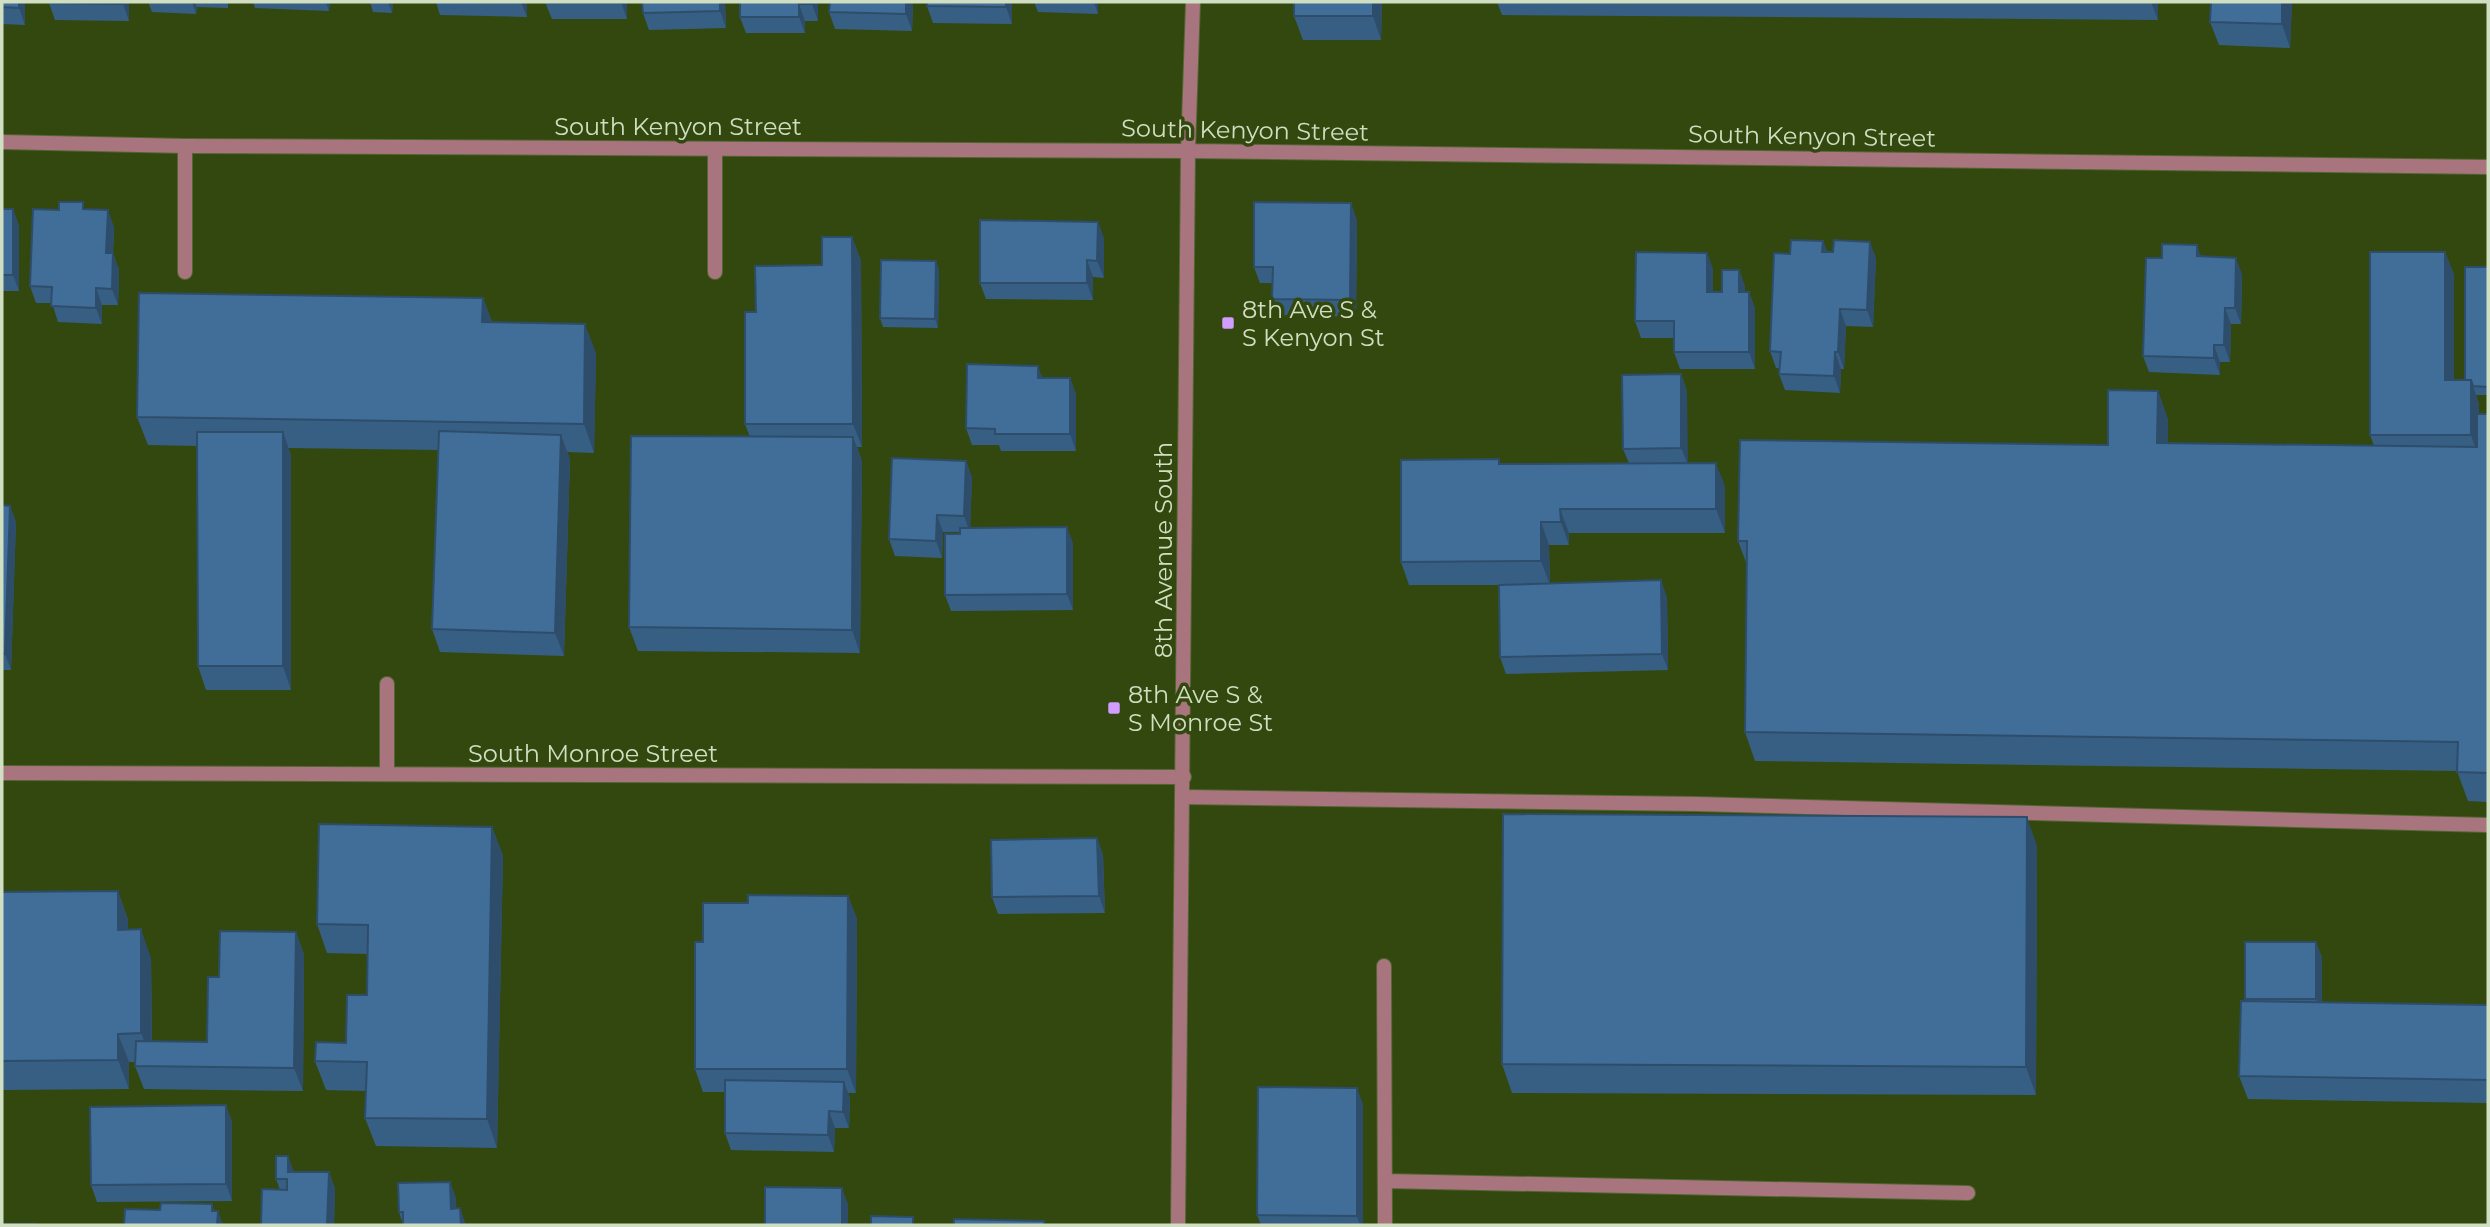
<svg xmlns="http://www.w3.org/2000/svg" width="2490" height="1227" font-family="Montserrat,sans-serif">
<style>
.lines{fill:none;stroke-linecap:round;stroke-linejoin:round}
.service-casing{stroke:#526633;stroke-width:16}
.minor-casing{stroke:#526633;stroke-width:16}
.tertiary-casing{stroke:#526633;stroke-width:16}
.service{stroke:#a8747d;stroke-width:14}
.minor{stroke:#a8747d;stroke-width:14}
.tertiary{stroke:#a8747d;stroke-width:14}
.wall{fill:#375f84}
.shaded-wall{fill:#2d4d6b}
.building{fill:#406e99;stroke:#2d4d6b;stroke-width:2}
.poi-dot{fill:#d19dfe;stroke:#33480f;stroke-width:2.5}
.labels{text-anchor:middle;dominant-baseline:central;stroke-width:7;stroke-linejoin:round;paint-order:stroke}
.street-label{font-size:24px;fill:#d0dec1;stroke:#33480f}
.poi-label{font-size:24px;fill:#d0dec1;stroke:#33480f;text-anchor:start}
</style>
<rect width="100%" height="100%" fill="#33480f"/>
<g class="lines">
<g class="service-casing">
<path id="service" d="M 185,146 L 185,272
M 715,149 L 715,272
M 387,684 L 387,774
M 1183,797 L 1697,804 L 2488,825
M 1384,966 L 1385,1225
M 1385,1181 L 1968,1193"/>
</g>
<g class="minor-casing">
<path id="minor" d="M 1193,2 L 1188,151 L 2488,167
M 2,773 L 1184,777"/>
</g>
<g class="tertiary-casing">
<path id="tertiary" d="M 2,142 L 185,146 L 1188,151 L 1178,1225"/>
</g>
<use href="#service" class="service"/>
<use href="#minor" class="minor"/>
<use href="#tertiary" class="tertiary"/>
</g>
<path class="wall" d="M 2,2 L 25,2 L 25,25 L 2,24 Z
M 129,2 L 129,21 L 55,20 L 49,3 Z
M 148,2 L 228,2 L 228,8 L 197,7 L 196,14 L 152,12 Z
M 253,2 L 330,2 L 329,11 L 255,8 Z
M 362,2 L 393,2 L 392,13 L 373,12 L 370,2 Z
M 436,2 L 527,2 L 527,17 L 440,15 Z
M 545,2 L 627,2 L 627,19 L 552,19 Z
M 725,2 L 726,28 L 649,30 L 643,13 Z
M 740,2 L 818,2 L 818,21 L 805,21 L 805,33 L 746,33 L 740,17 Z
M 830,2 L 913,2 L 912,31 L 835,29 L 829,12 Z
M 1012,2 L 1012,24 L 933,23 L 927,6 Z
M 1034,2 L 1098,2 L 1098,14 L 1038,12 Z
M 1382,2 L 1381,40 L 1303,40 L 1294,16 Z
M 1497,2 L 2158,2 L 2158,20 L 1502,15 Z
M 2211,2 L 2292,2 L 2290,48 L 2219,45 L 2210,22 Z
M 2,209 L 13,209 L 19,226 L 19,291 L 2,291 Z
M 59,210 L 86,210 L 114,227 L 113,253 L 119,270 L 118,305 L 102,305 L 102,324 L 58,322 L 52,303 L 36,303 L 30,286 Z
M 1357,220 L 1356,317 L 1278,315 L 1272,299 L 1272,283 L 1260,283 L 1254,267 Z
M 1098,222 L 1104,239 L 1104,278 L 1093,277 L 1093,300 L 986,299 L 980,283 Z
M 852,237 L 861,261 L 862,447 L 857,447 L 862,461 L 860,653 L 638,651 L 629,627 L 750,437 L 745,424 L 756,312 L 822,265 Z
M 1823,241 L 1827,252 L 1876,258 L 1873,327 L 1846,326 L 1844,369 L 1841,369 L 1840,393 L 1785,390 L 1779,374 L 1780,368 L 1776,368 L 1770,351 L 1790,254 Z
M 2445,252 L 2454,275 L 2454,380 L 2465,380 L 2488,268 L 2488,395 L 2476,395 L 2479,404 L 2479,414 L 2488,414 L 2488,802 L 2468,801 L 2457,771 L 1755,761 L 1745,732 L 1747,565 L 1738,541 L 2108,445 L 2158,391 L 2168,420 L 2168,443 L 2374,446 L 2370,435 Z
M 1707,253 L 1713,270 L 1713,292 L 1722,292 L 1739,270 L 1745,287 L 1745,292 L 1749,292 L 1755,309 L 1755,369 L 1680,369 L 1674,352 L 1674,338 L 1641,338 L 1635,321 Z
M 2201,256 L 2242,274 L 2241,324 L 2231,324 L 2230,362 L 2220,362 L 2220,375 L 2149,372 L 2143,356 L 2162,258 Z
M 936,261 L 939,270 L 938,328 L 883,327 L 880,318 Z
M 483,298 L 492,322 L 596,353 L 594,453 L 567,452 L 570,459 L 564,656 L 440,652 L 432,629 L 438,450 L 288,448 L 291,455 L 291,690 L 206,690 L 198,666 L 197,446 L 148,445 L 137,417 Z
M 1681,374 L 1687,391 L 1687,463 L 1725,486 L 1725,533 L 1569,533 L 1569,545 L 1549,545 L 1550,583 L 1667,597 L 1668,670 L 1506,674 L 1500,657 L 1500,585 L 1409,585 L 1401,562 L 1501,464 L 1629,463 L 1623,449 Z
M 1042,378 L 1070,378 L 1076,395 L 1076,451 L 1001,451 L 999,445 L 972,445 L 966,428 Z
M 966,461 L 972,478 L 970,528 L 1073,543 L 1073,610 L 951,611 L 945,595 L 960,532 L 943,532 L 942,558 L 895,556 L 889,539 Z
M 2,505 L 10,506 L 16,522 L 11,670 L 2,670 Z
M 492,827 L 503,856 L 497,1148 L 376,1146 L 365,1118 L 366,1091 L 326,1090 L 315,1061 L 346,1043 L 367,995 L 368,954 L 327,953 L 317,924 Z
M 1097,838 L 1103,855 L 1105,913 L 998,914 L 992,897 Z
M 2037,846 L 2036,1095 L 1512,1093 L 1502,1064 Z
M 118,891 L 128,920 L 128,930 L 151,958 L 152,1041 L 207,1042 L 219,977 L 296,932 L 304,955 L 303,1091 L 144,1089 L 135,1066 L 135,1062 L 129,1062 L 129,1089 L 2,1090 L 2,892 Z
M 848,896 L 857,919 L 856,1093 L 848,1093 L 850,1098 L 849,1128 L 835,1128 L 834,1152 L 731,1150 L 725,1133 L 725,1092 L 703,1092 L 695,1069 L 703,942 L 748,903 Z
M 2316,942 L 2322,958 L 2322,1002 L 2488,1005 L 2488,1103 L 2248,1099 L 2239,1076 L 2246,1001 L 2245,999 Z
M 1363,1104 L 1363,1225 L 1261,1225 L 1257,1215 Z
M 232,1121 L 232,1201 L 97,1202 L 91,1185 Z
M 288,1156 L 293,1172 L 329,1172 L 335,1189 L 334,1225 L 261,1225 L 280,1190 L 276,1179 Z
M 450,1182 L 456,1199 L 403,1225 L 399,1212 Z"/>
<path class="shaded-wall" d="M 19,2 L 25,2 L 25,25 L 19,8 Z
M 123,2 L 129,2 L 129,21 L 123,4 Z
M 192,2 L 195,2 L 197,7 L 196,14 Z
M 326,2 L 330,2 L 329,11 Z
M 388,2 L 393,2 L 392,13 Z
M 521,2 L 527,2 L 527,17 Z
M 621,2 L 627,2 L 627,19 Z
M 720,2 L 725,2 L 726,28 L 720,11 Z
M 812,2 L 818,2 L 818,21 L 812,4 Z
M 906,2 L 913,2 L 912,31 L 906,14 Z
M 1006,2 L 1012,2 L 1012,24 L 1006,7 Z
M 1094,2 L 1098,2 L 1098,14 Z
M 1373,2 L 1382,2 L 1381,40 L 1373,16 Z
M 2151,2 L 2158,2 L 2158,20 Z
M 2282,2 L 2292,2 L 2290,48 L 2282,24 Z
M 799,4 L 805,21 L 805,33 L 799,17 Z
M 1351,203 L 1357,220 L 1356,317 L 1350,300 Z
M 13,209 L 19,226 L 19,291 L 13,275 Z
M 108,210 L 114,227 L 112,270 L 106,253 Z
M 1098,222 L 1104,239 L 1104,278 L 1097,261 Z
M 852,237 L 861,261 L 862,447 L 853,424 Z
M 1823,241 L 1829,257 L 1822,252 Z
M 1870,242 L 1876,258 L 1873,327 L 1867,310 Z
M 2197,245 L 2203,262 L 2197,256 Z
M 2445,252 L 2454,275 L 2454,404 L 2445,380 Z
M 113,253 L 119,270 L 118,305 L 112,289 Z
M 1707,253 L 1713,270 L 1713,309 L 1707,292 Z
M 2236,258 L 2242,274 L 2241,324 L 2235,308 Z
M 1087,260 L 1093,277 L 1093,300 L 1087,283 Z
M 936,261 L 939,270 L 938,328 L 935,319 Z
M 1739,270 L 1745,287 L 1745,309 L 1739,292 Z
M 96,288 L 102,305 L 102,324 L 96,308 Z
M 1749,292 L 1755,309 L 1755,369 L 1749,352 Z
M 483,298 L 494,327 L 482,322 Z
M 2225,308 L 2231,324 L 2230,362 L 2224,345 Z
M 1840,309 L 1846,326 L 1844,369 L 1838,352 Z
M 585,324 L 596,353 L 594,453 L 584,424 Z
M 2214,345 L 2220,362 L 2220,375 L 2214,358 Z
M 1835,352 L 1841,369 L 1840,393 L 1834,376 Z
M 1038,366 L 1044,382 L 1038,378 Z
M 1681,374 L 1687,391 L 1688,465 L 1681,448 Z
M 1070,378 L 1076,395 L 1076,451 L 1070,434 Z
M 2471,380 L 2479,404 L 2479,458 L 2471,435 Z
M 2158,391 L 2168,420 L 2168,471 L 2157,443 Z
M 283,432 L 291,455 L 291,690 L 283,666 Z
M 561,435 L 570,459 L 564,656 L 555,633 Z
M 853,437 L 862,461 L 860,653 L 852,630 Z
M 966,461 L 972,478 L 970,533 L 964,516 Z
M 1716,463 L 1725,486 L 1725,533 L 1716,509 Z
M 10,506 L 16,522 L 11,670 L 5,654 Z
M 1560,509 L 1569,533 L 1569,545 L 1561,522 Z
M 937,515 L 943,532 L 942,558 L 936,541 Z
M 1541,522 L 1549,545 L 1550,585 L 1541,561 Z
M 1067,527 L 1073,543 L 1073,610 L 1067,594 Z
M 1661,580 L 1667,597 L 1668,670 L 1662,654 Z
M 2027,817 L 2037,846 L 2036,1095 L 2026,1067 Z
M 492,827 L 503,856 L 497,1148 L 487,1119 Z
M 1097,838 L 1103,855 L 1105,913 L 1099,896 Z
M 118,891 L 128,920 L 128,959 L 118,930 Z
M 848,896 L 857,919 L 856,1093 L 847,1069 Z
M 141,929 L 151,958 L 152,1062 L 141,1033 Z
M 296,932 L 304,955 L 303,1091 L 294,1068 Z
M 2316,942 L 2322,958 L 2322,1015 L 2316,999 Z
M 118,1034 L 129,1062 L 129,1089 L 118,1060 Z
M 844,1082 L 850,1098 L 849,1128 L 843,1112 Z
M 1357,1088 L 1363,1104 L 1363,1225 L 1360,1225 L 1357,1216 Z
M 226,1105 L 232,1121 L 232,1201 L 226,1184 Z
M 829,1111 L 835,1128 L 834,1152 L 828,1135 Z
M 288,1156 L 294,1172 L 288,1172 Z
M 329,1172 L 335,1189 L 334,1225 L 327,1225 Z
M 450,1182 L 456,1199 L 457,1225 L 451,1209 Z
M 842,1188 L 848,1204 L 848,1225 L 842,1225 Z
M 212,1204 L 217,1220 L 218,1211 L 223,1225 L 217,1225 L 212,1211 Z
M 460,1208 L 466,1225 L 461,1225 Z"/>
<path class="building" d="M 2,2 L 19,2 L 19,8 L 2,7 Z
M 49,2 L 123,2 L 123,4 L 49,3 Z
M 545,2 L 621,2 L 621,3 L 545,3 Z
M 642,2 L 720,2 L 720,11 L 643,13 Z
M 740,2 L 812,2 L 812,4 L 799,4 L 799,17 L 740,17 Z
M 830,2 L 906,2 L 906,14 L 829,12 Z
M 927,2 L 1006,2 L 1006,7 L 927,6 Z
M 1294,2 L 1373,2 L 1373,16 L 1294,16 Z
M 2211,2 L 2282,2 L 2282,24 L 2210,22 Z
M 59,202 L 83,202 L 83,209 L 108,210 L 106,253 L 113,253 L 112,289 L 96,288 L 96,308 L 51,306 L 52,287 L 30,286 L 33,209 L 59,210 Z
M 1254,202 L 1351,203 L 1350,300 L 1272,299 L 1273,267 L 1254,267 Z
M 2,209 L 13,209 L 13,275 L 2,275 Z
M 980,220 L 1098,222 L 1097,261 L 1087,260 L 1087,283 L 980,283 Z
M 822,237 L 852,237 L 853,424 L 745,424 L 745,312 L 756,312 L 755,266 L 822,265 Z
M 1791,240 L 1823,241 L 1822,252 L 1833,252 L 1834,240 L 1870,242 L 1867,310 L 1840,309 L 1838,352 L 1835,352 L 1834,376 L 1779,374 L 1781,352 L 1770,351 L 1774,253 L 1790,254 Z
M 2162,244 L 2197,245 L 2197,256 L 2236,258 L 2235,308 L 2225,308 L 2224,345 L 2214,345 L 2214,358 L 2143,356 L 2146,258 L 2162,258 Z
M 1636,252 L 1707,253 L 1707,292 L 1722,292 L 1722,270 L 1739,270 L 1739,292 L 1749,292 L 1749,352 L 1674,352 L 1674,321 L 1635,321 Z
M 2370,252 L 2445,252 L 2445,380 L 2471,380 L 2471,435 L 2370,435 Z
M 881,260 L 936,261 L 935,319 L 880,318 Z
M 2465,267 L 2488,267 L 2488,387 L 2473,386 L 2471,380 L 2465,380 Z
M 139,293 L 483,298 L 482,322 L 585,324 L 584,424 L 137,417 Z
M 967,364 L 1038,366 L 1038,378 L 1070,378 L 1070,434 L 995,434 L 995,429 L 966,428 Z
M 1681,374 L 1681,448 L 1623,449 L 1622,375 Z
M 2108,390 L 2158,391 L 2157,443 L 2477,447 L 2477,414 L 2488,414 L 2488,773 L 2457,772 L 2458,742 L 1745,732 L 1747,541 L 1738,541 L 1740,440 L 2108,445 Z
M 439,431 L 561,435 L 555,633 L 432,629 Z
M 197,432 L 283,432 L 283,666 L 198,666 Z
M 631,436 L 853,437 L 852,630 L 629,627 Z
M 892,458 L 966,461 L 964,516 L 937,515 L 936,541 L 889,539 Z
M 1499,459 L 1499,464 L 1716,463 L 1716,509 L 1560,509 L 1561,522 L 1541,522 L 1541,561 L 1401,562 L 1401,460 Z
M 2,505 L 10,506 L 5,654 L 2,653 Z
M 1067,527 L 1067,594 L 945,595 L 945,534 L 960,534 L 960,528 Z
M 1661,580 L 1662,654 L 1500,657 L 1499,585 Z
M 1503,814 L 2027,817 L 2026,1067 L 1502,1064 Z
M 319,824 L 492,827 L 487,1119 L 365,1118 L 367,1062 L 315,1061 L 316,1042 L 346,1043 L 347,995 L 367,995 L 368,925 L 317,924 Z
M 1097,838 L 1099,896 L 992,897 L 991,840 Z
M 118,891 L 118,930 L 141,929 L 141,1033 L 118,1034 L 118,1060 L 2,1061 L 2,892 Z
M 748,895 L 848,896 L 847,1069 L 695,1069 L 695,942 L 703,942 L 703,903 L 748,903 Z
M 220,931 L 296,932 L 294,1068 L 135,1066 L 136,1041 L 207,1042 L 208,977 L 219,977 Z
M 2245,942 L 2316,942 L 2316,999 L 2245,999 Z
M 2241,1001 L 2488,1005 L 2488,1080 L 2239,1076 Z
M 725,1080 L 844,1082 L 843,1112 L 829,1111 L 828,1135 L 725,1133 Z
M 1258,1087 L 1357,1088 L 1357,1216 L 1257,1215 Z
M 226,1105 L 226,1184 L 91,1185 L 90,1107 Z
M 276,1156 L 288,1156 L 288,1172 L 329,1172 L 327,1225 L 261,1225 L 262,1189 L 287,1190 L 287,1179 L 276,1179 Z
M 450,1182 L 451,1209 L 460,1208 L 461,1225 L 403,1225 L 403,1212 L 399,1212 L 398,1183 Z
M 765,1187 L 842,1188 L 842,1225 L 765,1225 Z
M 161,1203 L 212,1204 L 212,1211 L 218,1211 L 217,1225 L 124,1225 L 125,1209 L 160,1210 Z
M 871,1216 L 913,1217 L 913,1225 L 871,1225 Z
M 954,1219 L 1044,1221 L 1044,1225 L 954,1225 Z
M 2,1224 L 35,1224 L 35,1225 L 2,1225 Z"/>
<g class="poi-dot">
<rect x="1221" y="316" width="14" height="14" rx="3.5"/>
<rect x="1107" y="701" width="14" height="14" rx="3.5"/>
</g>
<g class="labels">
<g class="street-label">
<text x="678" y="126">South Kenyon Street</text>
<text transform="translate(1245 130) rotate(1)">South Kenyon Street</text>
<text transform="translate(1812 136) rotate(1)">South Kenyon Street</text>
<text transform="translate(1163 550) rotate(-90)">8th Avenue South</text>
<text x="593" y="753">South Monroe Street</text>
</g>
<g class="poi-label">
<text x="1242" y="309">8th Ave S &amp;<tspan x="1242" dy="28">S Kenyon St</tspan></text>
<text x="1128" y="694">8th Ave S &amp;<tspan x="1128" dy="28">S Monroe St</tspan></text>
</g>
</g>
<rect width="2490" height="1227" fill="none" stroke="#d0dec1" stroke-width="7"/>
</svg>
